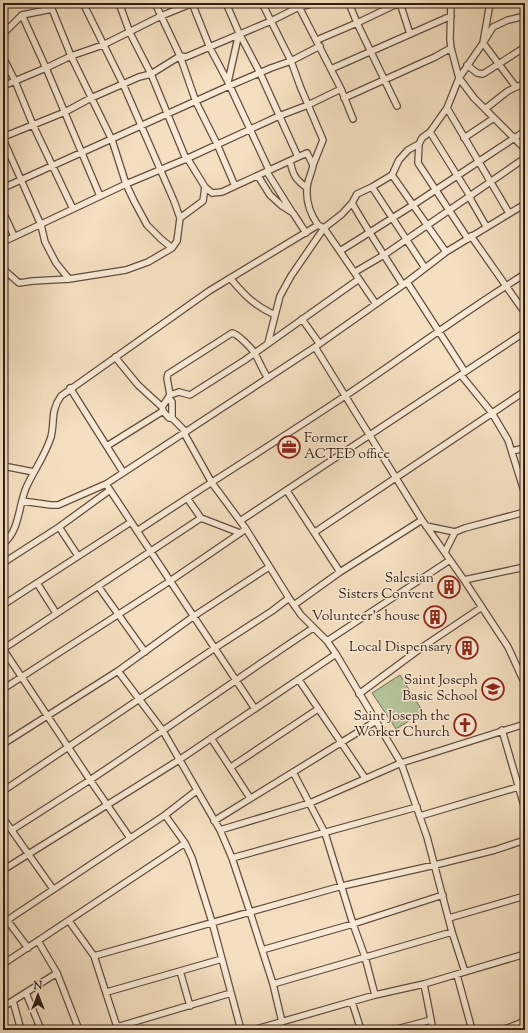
<svg xmlns="http://www.w3.org/2000/svg" width="528" height="1033" font-family="'Sorts Mill Goudy',serif">
<style>
.green{fill:#b5c398;stroke:#737055}
.lines{fill:none;stroke-linecap:round;stroke-linejoin:round}
.minor-casing{stroke:#624e3e;stroke-width:8}
.minor{stroke:#f8ead6;stroke-width:5.5}
.labels{text-anchor:middle;dominant-baseline:central;stroke-width:3;stroke-linejoin:round;paint-order:stroke}
.poi-label{font-size:14px;fill:#311e12;stroke:#f8ead6;text-anchor:end}
</style>
<rect width="100%" height="100%" fill="#f4dfc0"/>
<filter id="stains"><feTurbulence type="fractalNoise" baseFrequency=".005" numOctaves="4"/><feColorMatrix values="0 0 0 0 .2 0 0 0 0 .09 0 0 0 0 .02 0 0 0 .5 -.17"/></filter>
<radialGradient id="worn" r=".72"><stop offset=".6" stop-color="#630" stop-opacity="0"/><stop offset="1" stop-color="#630" stop-opacity=".3"/></radialGradient>
<path class="green" d="M 400,675 L 423,712 L 396,729 L 372,693 Z"/>
<g class="lines">
<g class="minor-casing">
<path id="minor" d="M 119,3 L 130,33 L 151,74 L 186,159 L 189,161 L 205,187
M 155,3 L 180,56 L 196,102 L 217,144 L 235,186
M 192,3 L 210,48 L 228,82 L 269,170
M 226,3 L 239,33 L 260,73 L 298,157 L 307,153 L 313,165 C 312,173 307,181 307,189 C 306,202 311,215 318,225
M 262,3 L 291,61 L 300,86 L 323,140 L 313,165
M 297,3 L 341,89 L 353,119
M 349,3 L 357,23 L 397,106
M 400,3 L 410,34
M 451,3 L 450,39 L 451,48 L 459,78 L 474,98 L 525,149
M 22,15 L 46,68 L 100,196
M 3,36 L 5,32 L 22,15 L 52,9 L 71,56 L 112,140 L 126,184 L 134,201 L 147,225 L 161,239 L 172,248
M 317,40 L 357,23 L 399,3
M 3,57 L 15,81 L 33,125 L 73,209
M 467,65 L 477,73 L 483,74 L 525,47
M 331,69 L 451,16
M 228,82 L 239,33
M 3,86 L 46,68 L 71,56 L 103,45 L 161,16 L 193,3
M 516,87 L 483,43 L 493,27 L 508,20 L 525,16
M 344,98 L 435,57 L 451,48
M 447,108 L 509,213
M 485,109 L 508,91 L 525,83
M 430,132 L 470,196 L 471,200 L 486,226
M 3,137 L 65,112 L 91,98 L 139,77 L 151,74 L 180,56 L 186,57 L 271,21 L 299,7 L 315,3
M 464,138 L 494,118
M 3,139 L 41,225 L 45,242 L 56,263 L 69,279
M 419,144 L 418,163 L 468,239
M 290,161 C 293,175 295,179 307,188
M 267,172 L 292,212
M 392,175 L 446,252
M 258,176 L 270,195 L 282,206 L 293,213 L 306,233
M 372,187 L 425,268
M 3,188 L 229,86 L 271,68 L 291,61 L 320,46
M 352,203 C 368,231 386,258 403,285
M 3,212 L 14,236
M 180,218 L 203,201 L 205,187 L 212,193 L 222,192 L 298,157
M 471,236 L 525,313
M 3,242 L 126,184 L 186,159 L 279,116 L 308,105 L 341,89
M 340,251 L 413,205 L 525,131
M 3,269 L 19,283 L 33,281 L 69,279 L 126,270 L 148,262 L 172,248 L 177,241 L 180,218 L 174,201 L 123,84 L 83,3
M 355,272 L 384,255 L 525,158
M 230,278 C 245,296 254,305 275,315
M 407,282 L 465,372
M 302,319 L 319,343
M 268,343 L 280,296 L 291,276 L 324,228 L 342,214 L 352,203 L 357,194 L 372,187 L 392,175 L 399,160 L 408,150 L 419,144 L 422,138 L 430,132 L 447,108 L 459,78 L 483,43 L 490,3
M 315,347 L 422,520 L 464,580 L 508,647 L 525,684
M 115,357 L 138,385 L 162,407 L 163,411 L 169,418 L 172,418 L 186,432
M 461,375 L 492,413 L 508,440 L 525,494
M 70,388 L 123,472
M 170,395 L 179,392 L 190,395 L 245,360 L 359,279
M 169,398 L 172,402 L 172,418
M 162,407 L 170,395 L 167,378 L 168,374 L 232,333 C 238,334 250,347 254,352 C 259,360 262,370 268,378
M 184,433 L 212,483 L 246,529 L 289,598 L 301,615 L 327,641 L 336,654 L 401,763 L 427,837 L 452,932 L 465,972
M 107,446 L 163,411
M 512,451 L 525,448
M 3,466 L 34,472
M 106,484 L 255,709
M 287,491 L 340,572
M 22,501 L 51,505 L 58,505 L 106,484 L 315,347 L 403,285 L 446,252 L 525,204
M 201,518 L 240,533
M 240,521 L 525,332
M 426,526 L 455,532 L 465,528 L 525,512
M 137,531 C 206,485 276,442 345,396 C 405,356 463,312 525,274
M 315,532 L 525,391
M 3,544 C 20,530 18,507 26,488 C 34,470 45,456 51,437 C 55,421 50,412 61,396 L 209,291 L 318,225 L 324,228 L 376,304
M 445,552 L 455,532
M 78,556 L 59,527 L 110,490
M 3,563 L 59,527
M 464,580 L 525,567
M 37,583 L 56,613
M 98,586 L 145,652
M 3,605 L 131,522
M 294,605 L 340,572 L 422,520
M 327,641 L 450,560
M 3,649 L 90,780 C 165,730 238,678 313,628
M 3,649 L 201,518 L 187,498
M 118,671 L 163,731 L 220,830 L 232,858 L 250,912 L 273,984 L 282,1022
M 299,680 L 365,778
M 3,689 L 170,581 L 246,529
M 359,694 L 421,648 L 482,607
M 502,730 L 525,809
M 211,738 L 250,798
M 3,744 L 118,671 L 194,616 L 269,567
M 231,767 L 318,709
M 293,772 L 325,833 L 353,924 L 365,957 L 375,995
M 3,791 L 215,648 L 272,611 L 289,598
M 165,815 L 185,843 L 192,858 L 212,922 L 241,1030
M 420,816 L 525,785
M 3,818 L 53,889
M 214,821 L 376,721
M 12,830 L 90,780 L 130,838
M 220,830 L 310,803 L 401,763 L 525,724
M 232,858 L 417,807
M 3,870 L 179,760 L 336,654
M 449,918 L 525,896
M 7,920 L 28,948
M 69,921 L 94,956 L 118,1030
M 3,923 L 165,815 L 196,791
M 38,941 L 57,973 L 79,1030
M 262,950 L 353,924 L 443,895
M 94,956 L 342,886 L 435,865 L 495,850 L 525,840
M 3,964 L 185,843
M 180,971 L 190,1006
M 457,975 L 472,1030
M 273,984 L 452,932
M 424,984 L 433,1030
M 107,992 L 222,959
M 26,993 L 41,1030
M 13,1001 L 21,1030
M 352,1002 L 361,1030
M 3,1007 L 57,973
M 117,1027 L 231,993
M 253,1030 L 375,995 L 424,984 L 525,954
M 393,1030 L 431,1020
M 503,1030 L 525,1021"/>
</g>
<use href="#minor" class="minor"/>
</g>
<defs>
<g id="office-ring" transform="scale(1.15)"><circle r="9.5" fill="#f8ead6" stroke="#8f2418" stroke-width="1.5"/><path d="M-6-3h4V-5.5h4V-3h4V5H-6ZM-1-4.5V-3h2v-1.5ZM-6 0V1H6V0Z" fill="#8f2418"/></g>
<g id="building-ring" transform="scale(1.15)"><circle r="9.5" fill="#f8ead6" stroke="#8f2418" stroke-width="1.5"/><path d="M-4-6H4V6H1V3H-1V6H-4ZM-2.5-4.3h1.7v1.8h-1.7ZM.8-4.3h1.7v1.8H.8ZM-2.5-1h1.7V.8h-1.7ZM.8-1h1.7V.8H.8Z" fill="#8f2418"/></g>
<g id="university-ring" transform="scale(1.15)"><circle r="9.5" fill="#f8ead6" stroke="#8f2418" stroke-width="1.5"/><path d="M0-5L7-2L0 1L-7-2ZM-4 1L0 2.5L4 1V4Q0 6-4 4Z" fill="#8f2418"/></g>
<g id="church-ring" transform="scale(1.15)"><circle r="9.5" fill="#f8ead6" stroke="#8f2418" stroke-width="1.5"/><path d="M-1.2-6h2.4v3.5h3.3v2.4h-3.3V6h-2.4V-.1h-3.3v-2.4h3.3Z" fill="#8f2418"/></g>
</defs>
<g fill-rule="evenodd">
<use href="#office-ring" x="289" y="447"/>
<use href="#building-ring" x="449" y="587"/>
<use href="#building-ring" x="435" y="617"/>
<use href="#building-ring" x="467" y="648"/>
<use href="#university-ring" x="493" y="689"/>
<use href="#church-ring" x="465" y="725"/>
</g>
<g class="labels">
<g class="poi-label">
<text x="304" y="439" text-anchor="start">Former<tspan x="304" dy="16">ACTED office</tspan></text>
<text x="434" y="579">Salesian<tspan x="434" dy="16">Sisters Convent</tspan></text>
<text x="420" y="617">Volunteer's house</text>
<text x="452" y="648">Local Dispensary</text>
<text x="478" y="681">Saint Joseph<tspan x="478" dy="16">Basic School</tspan></text>
<text x="450" y="717">Saint Joseph the<tspan x="450" dy="16">Worker Church</tspan></text>
</g>
</g>
<rect width="528" height="1033" fill="none" stroke="#f4dfc0" stroke-width="16"/>
<rect x="4" y="4" width="520" height="1025" fill="none" stroke="#311e12" stroke-width="2"/>
<rect x="8" y="8" width="512" height="1017" fill="none" stroke="#311e12"/>
<g transform="translate(38 995)" stroke="#f8ead6" stroke-width="3" paint-order="stroke">
<path d="M0-3L7 15L0 10L-7 15Z" fill="#311e12"/>
<text y="-6" font-size="11" font-weight="bold" text-anchor="middle" fill="#311e12">N</text>
</g>
<rect width="100%" height="100%" filter="url(#stains)"/>
<rect width="100%" height="100%" fill="url(#worn)"/>
</svg>
